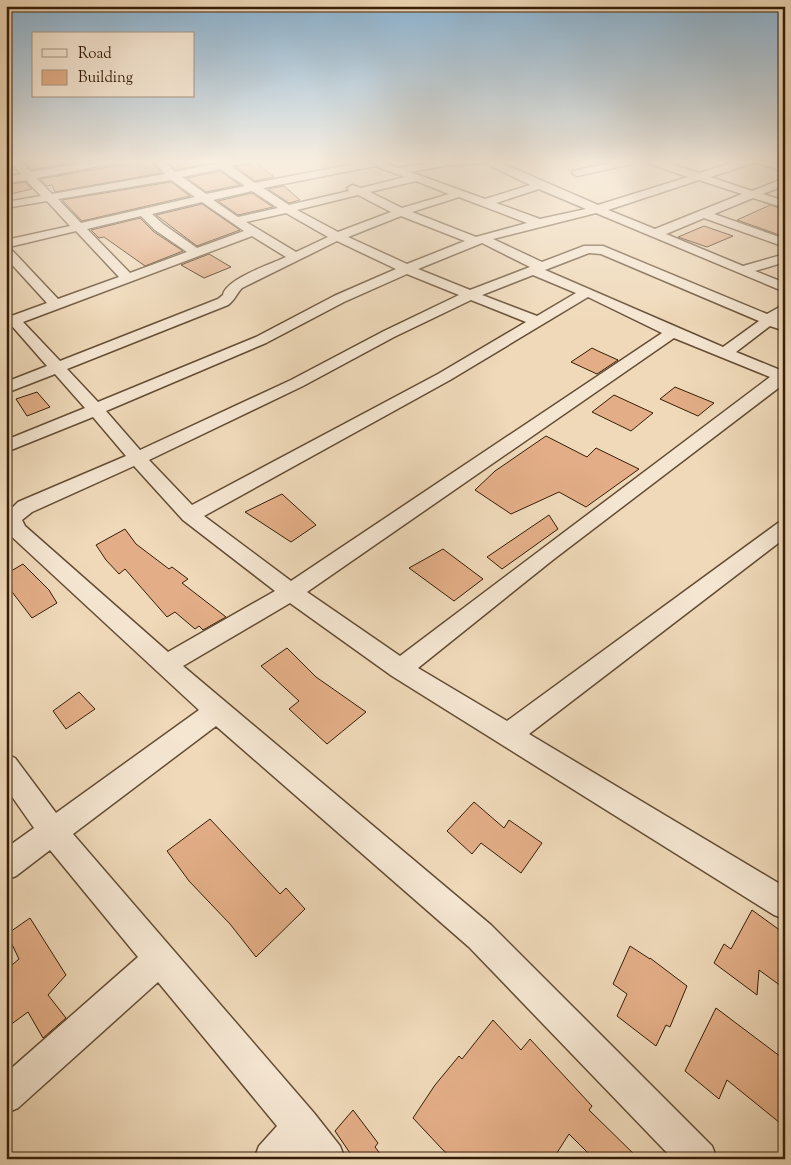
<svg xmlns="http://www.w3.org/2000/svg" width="791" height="1165" font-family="'Sorts Mill Goudy',serif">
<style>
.building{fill:#e3ae87;stroke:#361e07}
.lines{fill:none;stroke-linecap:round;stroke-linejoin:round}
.minor-casing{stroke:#644d34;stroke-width:3}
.tertiary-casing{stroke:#644d34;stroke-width:3}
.minor{fill:#f5e6d2;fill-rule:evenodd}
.tertiary{fill:#f5e6d2;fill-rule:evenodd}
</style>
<rect width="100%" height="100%" fill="#efd9b9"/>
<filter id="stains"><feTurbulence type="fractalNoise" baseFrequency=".004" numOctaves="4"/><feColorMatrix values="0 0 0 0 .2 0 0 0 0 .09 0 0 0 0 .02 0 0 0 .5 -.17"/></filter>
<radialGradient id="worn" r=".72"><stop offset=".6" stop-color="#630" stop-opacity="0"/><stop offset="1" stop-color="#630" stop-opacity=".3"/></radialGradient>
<path class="building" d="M 20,160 L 58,160 L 64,164 L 32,170 Z
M 149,160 L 161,173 L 55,192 L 52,185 L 47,186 L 40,179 Z
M 164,160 L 227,160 L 176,170 Z
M 253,160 L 274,177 L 255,181 L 236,167 L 250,164 Z
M 220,171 L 240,185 L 206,192 L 187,178 Z
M 25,182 L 32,189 L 6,195 L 6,185 Z
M 171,182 L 190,196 L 82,221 L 62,200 Z
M 284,186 L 300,200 L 289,203 L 268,189 Z
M 252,193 L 273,207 L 238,215 L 218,201 Z
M 202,204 L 240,230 L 197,246 L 156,215 Z
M 770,205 L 785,210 L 785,237 L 737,220 Z
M 140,218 L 154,232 L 183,251 L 145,266 L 104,237 L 99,238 L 91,230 Z
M 704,226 L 733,236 L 707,247 L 678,237 Z
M 209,254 L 231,267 L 204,278 L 181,265 Z
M 592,348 L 598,351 L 618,360 L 597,374 L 571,362 Z
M 675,387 L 714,403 L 698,416 L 660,399 Z
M 37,392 L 50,407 L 27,416 L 16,399 Z
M 614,395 L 653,413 L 631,431 L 592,412 Z
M 546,436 L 587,457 L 596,448 L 639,469 L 586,507 L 559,492 L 511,514 L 475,490 L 495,471 Z
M 282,494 L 316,525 L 291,542 L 245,512 Z
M 549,515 L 558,529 L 502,569 L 487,557 Z
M 125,529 L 136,544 L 169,569 L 172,567 L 188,579 L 182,583 L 226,617 L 203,630 L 199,626 L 195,629 L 175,612 L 167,617 L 125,569 L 119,574 L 106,560 L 96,545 Z
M 443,549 L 483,579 L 454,601 L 409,568 Z
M 23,564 L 49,590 L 57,603 L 32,618 L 6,584 L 6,574 Z
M 287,648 L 316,677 L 366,712 L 327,744 L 289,709 L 299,701 L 261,666 Z
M 79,692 L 95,709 L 66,729 L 53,711 Z
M 474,802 L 504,828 L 509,820 L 542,843 L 521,873 L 481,843 L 472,854 L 447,831 Z
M 210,819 L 280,894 L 286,888 L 305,909 L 256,957 L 230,924 L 189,881 L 167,851 Z
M 752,910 L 785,934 L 785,989 L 759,970 L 757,995 L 714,963 L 724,944 L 731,949 Z
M 30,918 L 66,975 L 48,995 L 66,1018 L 43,1038 L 28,1012 L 6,1028 L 6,970 L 19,959 L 7,934 Z
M 630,946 L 650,959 L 650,958 L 687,986 L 670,1027 L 666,1025 L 656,1046 L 617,1016 L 627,994 L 613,984 Z
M 716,1008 L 785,1060 L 785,1127 L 727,1080 L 719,1099 L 685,1071 Z
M 493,1020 L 521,1050 L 530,1039 L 592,1106 L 589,1110 L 639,1159 L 594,1159 L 569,1134 L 553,1159 L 453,1159 L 442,1149 L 413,1118 L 435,1085 L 459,1056 L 462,1059 Z
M 353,1110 L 378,1143 L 375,1147 L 384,1159 L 354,1159 L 335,1131 Z"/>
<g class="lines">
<g class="minor-casing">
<path id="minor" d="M 8,160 L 18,160 L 31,172 L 101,160 L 121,160 L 116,163 L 36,178 L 52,194 L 165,174 L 152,160 L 162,160 L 175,172 L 234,160 L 251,160 L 250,162 L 231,166 L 255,183 L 364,162 L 363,160 L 376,160 L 398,168 L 446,160 L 498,160 L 497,161 L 598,205 L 688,177 L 644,162 L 643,160 L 657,160 L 699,173 L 743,160 L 758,160 L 757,162 L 710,177 L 752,191 L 785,178 L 785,185 L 763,194 L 785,201 L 785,208 L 753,198 L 714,214 L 785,239 L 785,247 L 704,218 L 666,234 L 743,266 L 785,254 L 785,262 L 755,271 L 785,283 L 785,292 L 596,213 L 493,239 L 542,262 L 584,246 L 603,246 L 767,314 L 785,304 L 785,315 L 779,319 L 785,322 L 785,331 L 770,326 L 736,352 L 785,372 L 785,383 L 554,559 L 418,668 L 507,721 L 778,523 L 785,521 L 785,538 L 529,734 L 785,887 L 785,919 L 774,915 L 392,676 L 290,603 L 183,666 L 491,925 L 712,1146 L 717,1159 L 673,1159 L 469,947 L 216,726 L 73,834 L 314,1113 L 340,1146 L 345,1159 L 303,1159 L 300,1155 L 296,1159 L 254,1159 L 259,1146 L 277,1126 L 158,982 L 18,1108 L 6,1113 L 6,1073 L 138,957 L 50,850 L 16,876 L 6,880 L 6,848 L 34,828 L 6,788 L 6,754 L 15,758 L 56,813 L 199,710 L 11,536 L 6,528 L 6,514 L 18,502 L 126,456 L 93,417 L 6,452 L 6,440 L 85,408 L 55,374 L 6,393 L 6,382 L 47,366 L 12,326 L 6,327 L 6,318 L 47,303 L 6,258 L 6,240 L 70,226 L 47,201 L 6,208 L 6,202 L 41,196 L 26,180 L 6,183 L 6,177 L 21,174 ZM 485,163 L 530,185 L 485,199 L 410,172 L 450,165 ZM 375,166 L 405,177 L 361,188 L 352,185 L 347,188 L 349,191 L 289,205 L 263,188 ZM 220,169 L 245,186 L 206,194 L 182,177 ZM 171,180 L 195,197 L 81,223 L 58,199 ZM 699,180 L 742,194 L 655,229 L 608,210 ZM 416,181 L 449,194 L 402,208 L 370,192 ZM 539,189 L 586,209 L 540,219 L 496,203 ZM 252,191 L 278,208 L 238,217 L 213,200 ZM 358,195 L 391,212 L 338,232 L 297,210 ZM 459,197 L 527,223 L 476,237 L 412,212 ZM 202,202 L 244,231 L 197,248 L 163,224 L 152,214 ZM 286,213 L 328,237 L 296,252 L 246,222 ZM 141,216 L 155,230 L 187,252 L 130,273 L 87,229 ZM 401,216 L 465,241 L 407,264 L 348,237 ZM 76,231 L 119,277 L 58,299 L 9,247 ZM 252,236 L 286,257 C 271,264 226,279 223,295 L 218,299 L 60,361 L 23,322 ZM 337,241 L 396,269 L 334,296 L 256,337 L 98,402 L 67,369 L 228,305 C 235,300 236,294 242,288 ZM 482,243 L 530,267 L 470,290 L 418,269 ZM 589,253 L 601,254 L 759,321 L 723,347 L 545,270 ZM 407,274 L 459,295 L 384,331 L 291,380 L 140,450 L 106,411 L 266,343 L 344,302 ZM 533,275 L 576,293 L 537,316 L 482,295 ZM 588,297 L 662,333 L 291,581 L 204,516 L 450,380 ZM 471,300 L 526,322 L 438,374 L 192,505 L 149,460 L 303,386 L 394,337 ZM 674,338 L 770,377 L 400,656 L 307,592 ZM 134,466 L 183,520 L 275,591 L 168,652 L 25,526 L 22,520 L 32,512 Z
M 624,160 L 641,160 L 640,162 L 577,176 L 572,173 L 573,171 Z"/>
</g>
<g class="tertiary-casing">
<path id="tertiary" d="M 755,160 L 772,160 L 785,164 L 785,172 L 757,163 Z"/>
</g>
<use href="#minor" class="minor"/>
<use href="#tertiary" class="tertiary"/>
</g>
<linearGradient id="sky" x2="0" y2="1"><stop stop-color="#8ab5d6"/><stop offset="0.5" stop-color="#f8eee0"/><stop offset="1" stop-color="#f8eee0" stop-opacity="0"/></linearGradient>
<rect width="791" height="323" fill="url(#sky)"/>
<rect width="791" height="1165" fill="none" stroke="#efd9b9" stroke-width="25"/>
<rect x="8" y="8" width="776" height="1150" fill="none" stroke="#361e07" stroke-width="2.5"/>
<rect x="12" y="12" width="766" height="1140" fill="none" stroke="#361e07"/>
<rect x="32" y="32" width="162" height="65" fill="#f5e6d2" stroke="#a99681"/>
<rect x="42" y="49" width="25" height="8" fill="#f5e6d2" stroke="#a99681"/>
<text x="78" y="58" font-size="15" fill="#361e07">Road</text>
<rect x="42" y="70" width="25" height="15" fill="#e3ae87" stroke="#a99681"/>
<text x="78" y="82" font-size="15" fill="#361e07">Building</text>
<rect width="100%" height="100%" filter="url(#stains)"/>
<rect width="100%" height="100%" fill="url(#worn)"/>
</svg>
